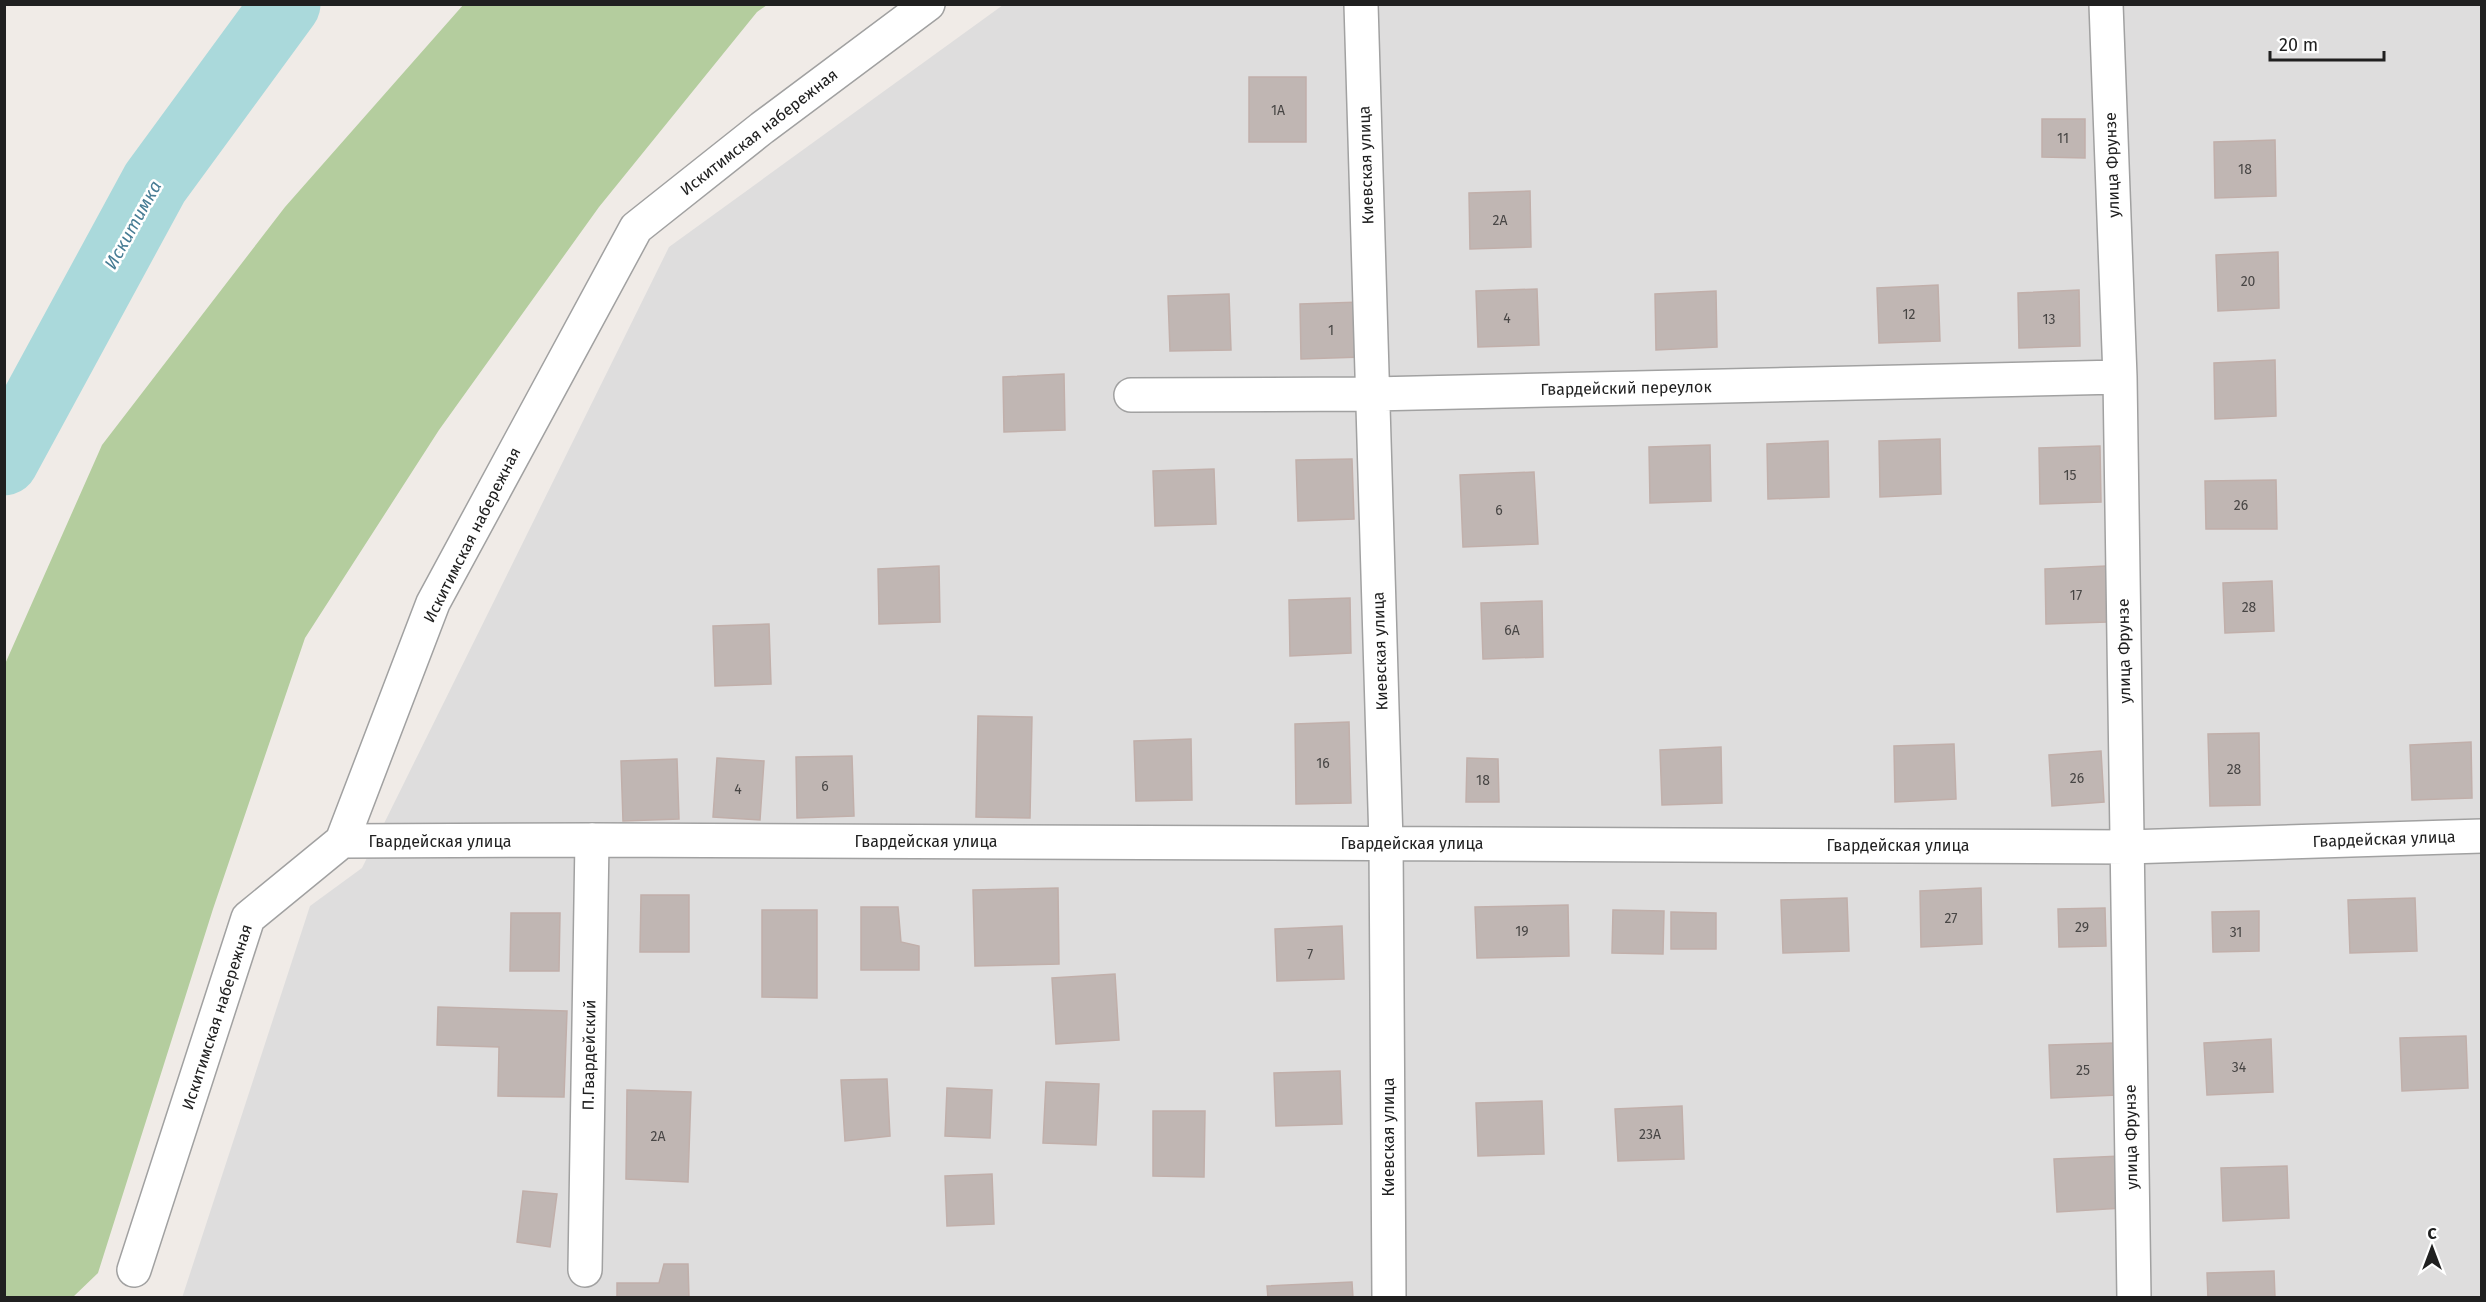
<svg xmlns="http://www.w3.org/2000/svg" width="2486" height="1302" font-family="'Fira Sans',sans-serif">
<rect width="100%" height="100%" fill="#f0ebe7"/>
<path fill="#dedddd" d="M1003 5H2481V1297L182 1298 310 906 362 868 669 247Z"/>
<path fill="#b4cd9e" d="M464 4 767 5 757 12 599 207 439 430 305 638 213 909 98 1273 73 1297H5V664L102 445 285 207Z"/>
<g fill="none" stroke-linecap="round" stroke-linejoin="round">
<path stroke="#aad9db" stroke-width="69" d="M4 461 155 183 286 4"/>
</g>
<path fill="#c0b6b3" stroke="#c1afaa" stroke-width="1.5" d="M1249 77H1306V142H1249Z
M2042 119H2085V158L2042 157Z
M2275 140 2276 196 2215 198 2214 142Z
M1530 191 1531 247 1470 249 1469 193Z
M2278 252 2279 308 2218 311 2216 255Z
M1938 285 1940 341 1879 343 1877 288Z
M1537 289 1539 345 1478 347 1476 291Z
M2079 290 2080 346 2019 348 2018 293Z
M1716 291 1717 347 1656 350 1655 294Z
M1229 294 1231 350 1170 351 1168 296Z
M1361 302 1362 357 1301 359 1300 304Z
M2275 360 2276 416 2215 419 2214 363Z
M1064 374 1065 430 1004 432 1003 377Z
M1940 439 1941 494 1880 497 1879 441Z
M1828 441 1829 497 1768 499 1767 444Z
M1710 445 1711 501 1650 503 1649 447Z
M2100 446 2101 502 2040 504 2039 448Z
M1352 459 1354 519 1298 521 1296 460Z
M1214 469 1216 524 1155 526 1153 471Z
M1534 472 1538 544 1463 547 1460 475Z
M2276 480 2277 529H2206L2205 481Z
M939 566 940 622 879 624 878 569Z
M2106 566 2107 622 2046 624 2045 569Z
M2272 581 2274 631 2225 633 2223 583Z
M1350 598 1351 653 1290 656 1289 600Z
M1542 601 1543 657 1483 659 1481 603Z
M769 624 771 684 715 686 713 626Z
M978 716 1032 717 1030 818 976 817Z
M1349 722 1351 803 1296 804 1295 724Z
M2259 733 2260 805 2210 806 2208 734Z
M1191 739 1192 800 1136 801 1134 741Z
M2471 742 2472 798 2412 800 2410 745Z
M1954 744 1956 799 1895 802 1894 746Z
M1721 747 1722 803 1662 805 1660 750Z
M2101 751 2104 802 2052 806 2049 755Z
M852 756 854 816 797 818 796 757Z
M717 758 764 761 760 820 713 817Z
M1467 758 1498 759 1499 802H1466Z
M677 759 679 819 623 821 621 761Z
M1058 888 1059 964 975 966 973 890Z
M1981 888 1982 944 1921 947 1920 891Z
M641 895H689V952H640Z
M1847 898 1849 951 1783 953 1781 900Z
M2415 898 2417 951 2350 953 2348 900Z
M1568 905 1569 956 1477 958 1475 907Z
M861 907H898L901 942 919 946V970H861Z
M2105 908 2106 946 2059 947 2058 909Z
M762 910H817V998L762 997Z
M1613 910 1664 911 1663 954 1612 953Z
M2259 911V951L2213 952 2212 912Z
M1671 912 1716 913V949H1671Z
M511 913H560L559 971H510Z
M1342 926 1344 979 1277 981 1275 929Z
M1115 974 1119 1040 1056 1044 1052 978Z
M438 1007 567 1011 564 1097 498 1096 499 1047 437 1045Z
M2466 1036 2468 1088 2402 1091 2400 1038Z
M2271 1039 2273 1092 2207 1095 2204 1043Z
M2115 1043 2117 1095 2051 1098 2049 1045Z
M1340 1071 1342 1124 1276 1126 1274 1073Z
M887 1079 890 1136 845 1141 841 1080Z
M1046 1082 1099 1084 1096 1145 1043 1143Z
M947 1088 992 1090 990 1138 945 1136Z
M627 1090 691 1092 688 1182 626 1179Z
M1542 1101 1544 1154 1478 1156 1476 1103Z
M1682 1106 1684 1159 1618 1161 1615 1109Z
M1153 1111H1205L1204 1177 1153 1176Z
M2121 1156 2123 1208 2057 1212 2054 1159Z
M2287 1166 2289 1218 2223 1221 2221 1168Z
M992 1174 994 1224 947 1226 945 1176Z
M523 1191 557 1194 550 1247 517 1242Z
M664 1264H688L689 1298H617V1283H659Z
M2274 1271 2275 1298H2208L2207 1273Z
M1352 1282 1353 1298H1268L1267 1286Z"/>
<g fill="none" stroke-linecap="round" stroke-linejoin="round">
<g stroke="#a1a1a1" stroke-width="36">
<path id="minor" d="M1361 4 1386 842 1389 1298
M2106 4 2120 377 2134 1298
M1131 395 1373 394 2120 377
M342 841 592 840 2127 847 2482 836
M134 1270 248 918 342 841 433 603 636 228 762 128 928 4
M585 1270 592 840"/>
</g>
<use href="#minor" stroke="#fff" stroke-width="33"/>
</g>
<g text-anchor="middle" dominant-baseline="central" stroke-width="5" stroke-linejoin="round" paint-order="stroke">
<g font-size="14" fill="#484645">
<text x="1278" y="110">1А</text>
<text x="2063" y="138">11</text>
<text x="2245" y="169">18</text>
<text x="1500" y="220">2А</text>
<text x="2248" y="281">20</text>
<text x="1909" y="314">12</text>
<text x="1507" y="318">4</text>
<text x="2049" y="319">13</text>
<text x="1331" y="330">1</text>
<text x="2070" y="475">15</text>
<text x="2241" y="505">26</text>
<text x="1499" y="510">6</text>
<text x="2076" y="595">17</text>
<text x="2249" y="607">28</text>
<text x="1512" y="630">6А</text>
<text x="1323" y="763">16</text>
<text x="2234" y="769">28</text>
<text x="2077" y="778">26</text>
<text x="1483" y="780">18</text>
<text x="825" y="786">6</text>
<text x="738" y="789">4</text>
<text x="1951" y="918">27</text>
<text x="2082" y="927">29</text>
<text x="1522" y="931">19</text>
<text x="2236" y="932">31</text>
<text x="1310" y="954">7</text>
<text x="2239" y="1067">34</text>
<text x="2083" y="1070">25</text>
<text x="1650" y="1134">23А</text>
<text x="658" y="1136">2А</text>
</g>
<g font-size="16" fill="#202020" stroke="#fff">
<text transform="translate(759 132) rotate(-38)">Искитимская набережная</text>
<text transform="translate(1366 165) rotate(-92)">Киевская улица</text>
<text transform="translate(2112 165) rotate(-92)">улица Фрунзе</text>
<text transform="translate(1626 388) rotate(-1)">Гвардейский переулок</text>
<text transform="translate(472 535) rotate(-63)">Искитимская набережная</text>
<text transform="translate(1380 651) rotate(-92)">Киевская улица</text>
<text transform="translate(2124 651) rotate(-91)">улица Фрунзе</text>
<text transform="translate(2384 839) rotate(-2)">Гвардейская улица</text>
<text x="440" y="841">Гвардейская улица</text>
<text x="926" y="841">Гвардейская улица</text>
<text x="1412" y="843">Гвардейская улица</text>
<text x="1898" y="845">Гвардейская улица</text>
<text transform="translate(217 1017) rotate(-72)">Искитимская набережная</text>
<text transform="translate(589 1055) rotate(-89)">П.Гвардейский</text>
<text transform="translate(1388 1137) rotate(-90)">Киевская улица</text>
<text transform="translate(2131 1137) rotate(-91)">улица Фрунзе</text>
</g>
<g font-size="18" font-style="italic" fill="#477c94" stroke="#fff">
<text transform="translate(133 225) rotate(-61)">Искитимка</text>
</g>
</g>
<rect width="2486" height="1302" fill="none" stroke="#202020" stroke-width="12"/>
<g transform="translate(2432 1248)" stroke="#ffffff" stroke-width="4.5" paint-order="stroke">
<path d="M0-4.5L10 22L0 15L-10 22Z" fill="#202020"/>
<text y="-9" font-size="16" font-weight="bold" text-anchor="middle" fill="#202020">С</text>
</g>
<path d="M2270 51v9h114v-9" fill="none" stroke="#202020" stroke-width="3"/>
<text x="2279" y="51" font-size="18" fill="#202020" stroke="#ffffff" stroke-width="4.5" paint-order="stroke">20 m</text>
</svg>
